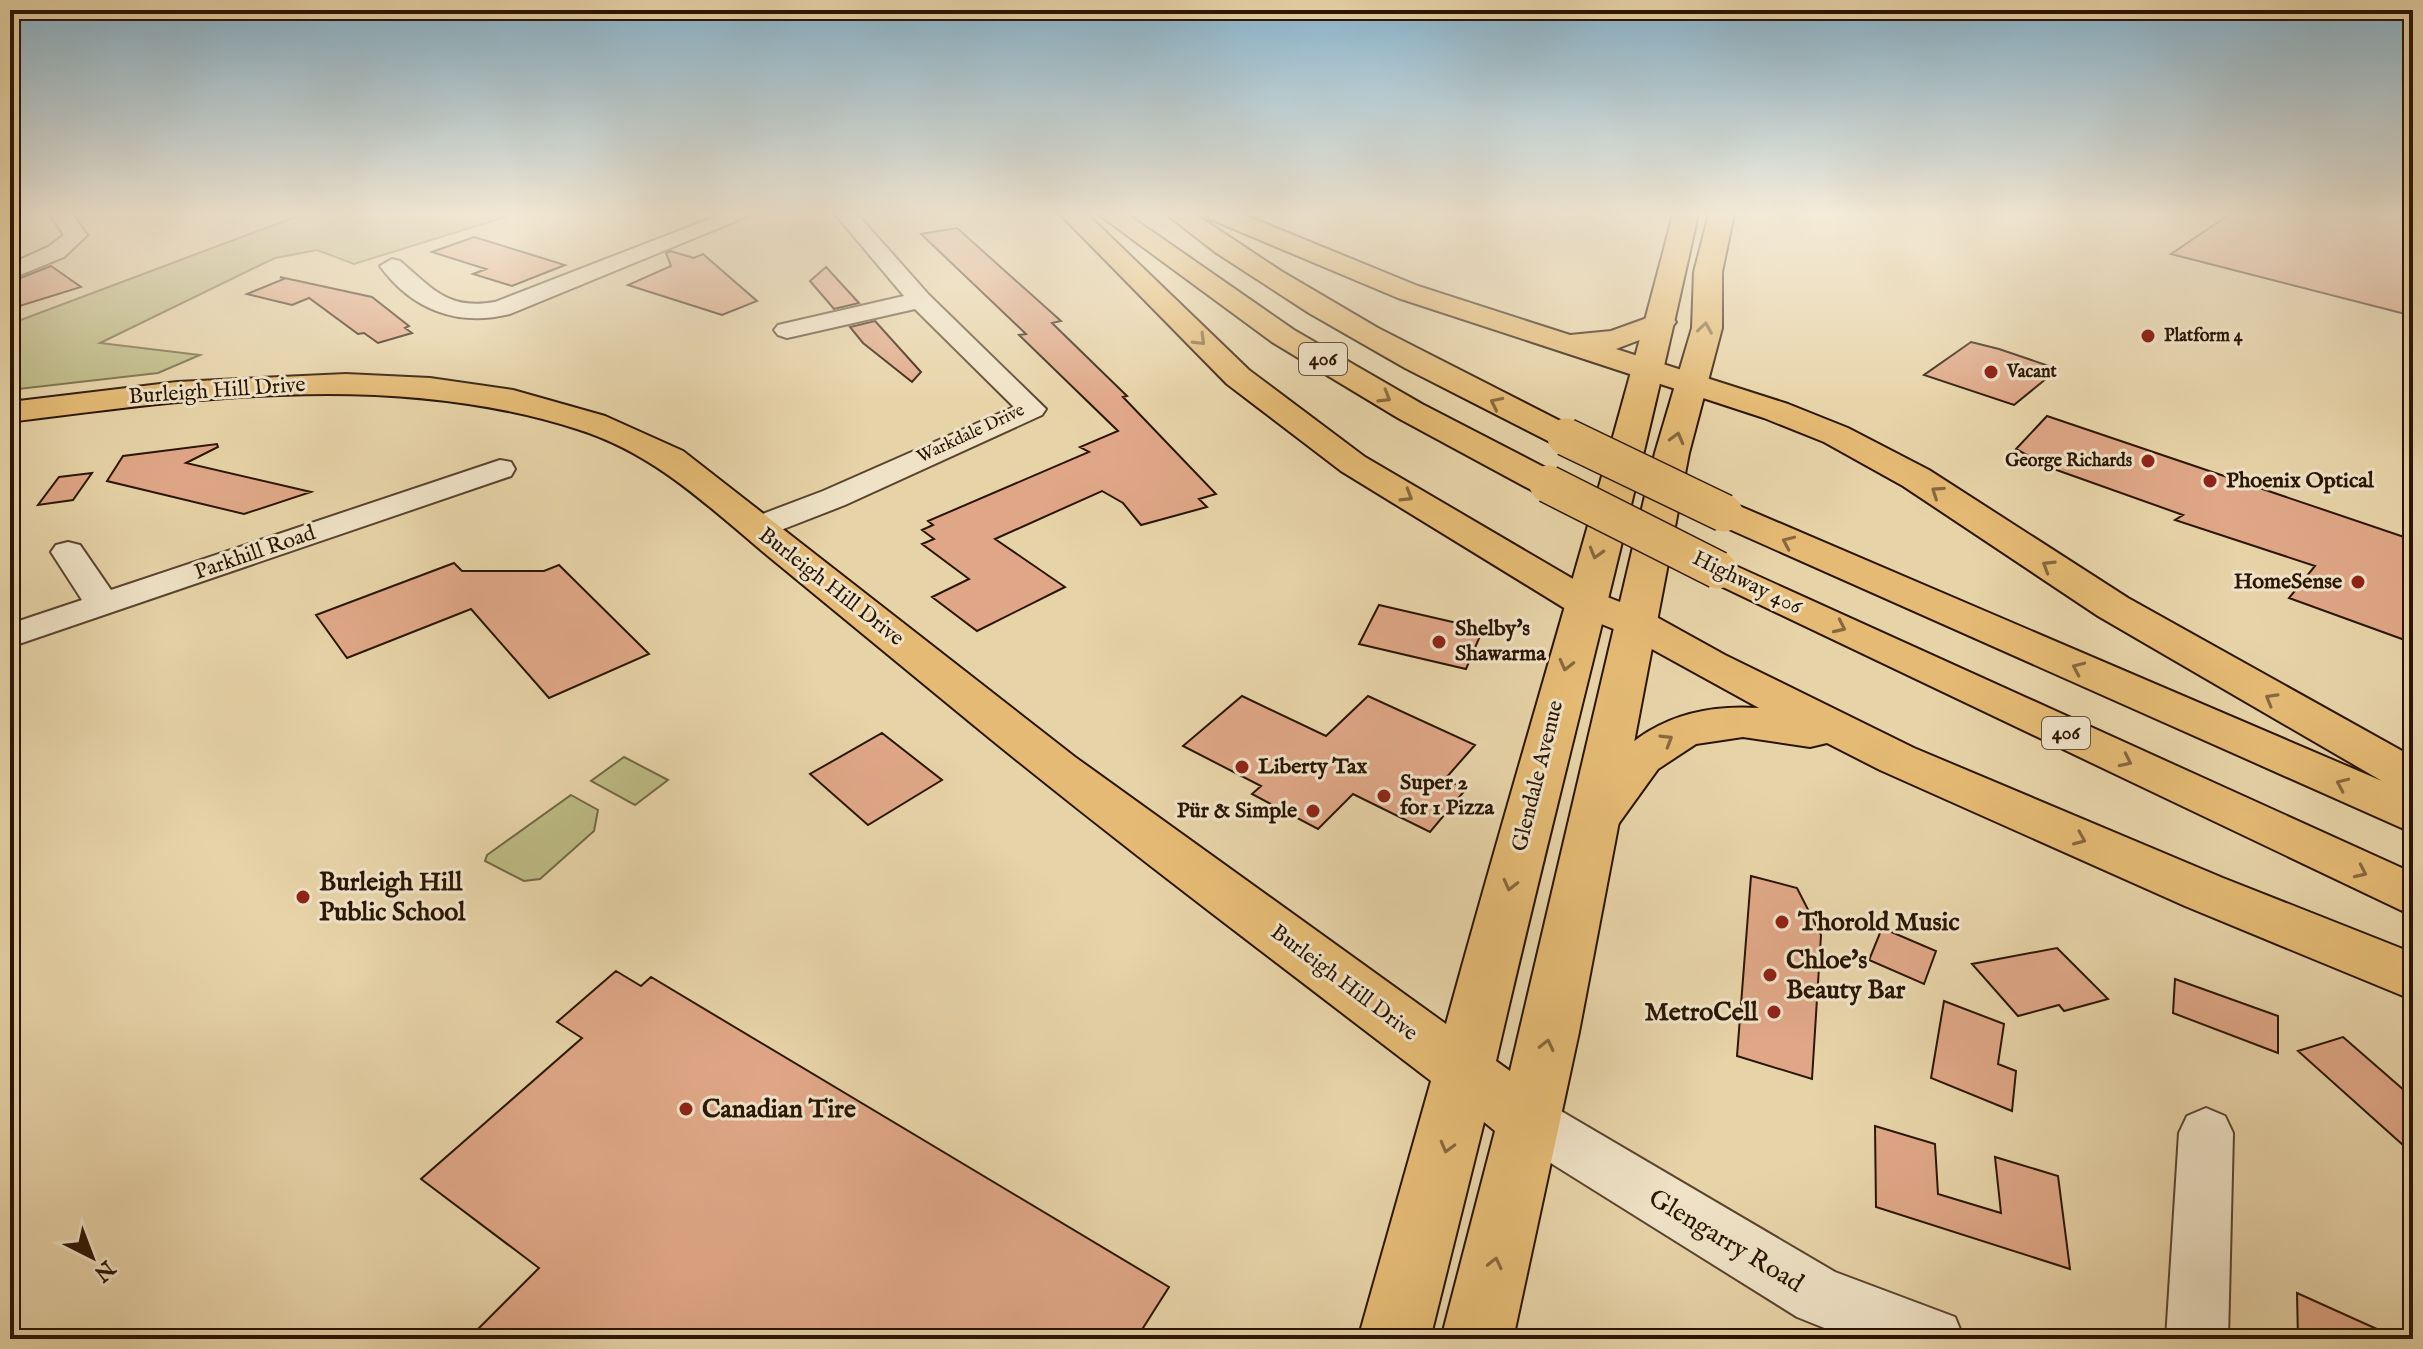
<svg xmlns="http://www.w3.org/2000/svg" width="2423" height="1349" font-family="'IM FELL English',serif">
<rect width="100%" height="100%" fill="#e7d3a8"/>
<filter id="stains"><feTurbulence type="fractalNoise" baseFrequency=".0025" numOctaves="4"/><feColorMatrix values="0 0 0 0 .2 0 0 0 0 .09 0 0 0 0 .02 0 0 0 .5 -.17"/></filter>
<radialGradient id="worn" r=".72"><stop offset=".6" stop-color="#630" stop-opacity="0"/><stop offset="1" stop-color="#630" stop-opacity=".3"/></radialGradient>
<path fill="#bcba83" stroke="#746844" stroke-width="2" d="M303 214H515L354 264 317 250 275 258 100 343 200 355 158 373 10 390V324Z
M624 757 668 780 635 805 591 781Z
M571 795 598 810 594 831 540 879 524 881 485 861 487 855Z"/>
<path fill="#dfa787" stroke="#2b1504" stroke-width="2" d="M2230 214H2413V316L2171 254Z
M957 228 1061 321 1052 323 1127 396 1123 397 1216 494 1199 499 1207 507 1141 525 1123 503 1102 491 995 539 1065 587 977 631 932 597 969 579 922 544 934 539 922 530 933 525 928 521 1089 452 1080 447 1118 431 1019 335 1026 334 921 234Z
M474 237 565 265 512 286 473 274 486 269 432 252Z
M670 251 694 258 703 254 757 301 722 315 628 285 671 266 666 253Z
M51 266 81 287 10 309V282Z
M826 267 859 303 834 309 810 281Z
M280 277 372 297 409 326 405 328 412 333 378 343 364 333 358 334 309 298 292 305 247 294 284 279Z
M875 321 921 372 912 382 863 343 850 327Z
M1971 342 1999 349 2058 369 2014 405 1924 375Z
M2047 416 2413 540V643L2289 598 2315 566 2175 520 2183 515 2051 468 2016 449Z
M217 444 218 447 186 463 311 492 244 514 107 481 123 456Z
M92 473 73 500 38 505 59 477Z
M454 563 462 571H544L559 565 649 654 549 698 471 609 347 658 316 615Z
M1379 605 1483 629 1466 669 1359 644Z
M1242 696 1326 736 1368 696 1475 745 1445 779 1466 789 1430 832 1353 794 1318 829 1252 794 1261 786 1183 746Z
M882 733 942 780 868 825 810 774Z
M1751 876 1797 888 1821 935 1812 1079 1737 1056Z
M1882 928 1936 951 1924 984 1869 960Z
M2057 948 2108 999 2064 1011 2059 1005 2018 1016 1972 964Z
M616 971 641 986 651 977 1169 1287 1136 1339H468L539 1268 421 1179 582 1038 557 1022Z
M2175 979 2278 1016V1053L2173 1013Z
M1944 1001 2004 1024 1998 1064 2016 1071 2012 1111 1931 1078Z
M2343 1037 2413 1098V1154L2298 1051Z
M1875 1126 1935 1144 1938 1194 2001 1213 1995 1157 2058 1176 2070 1269 1876 1207Z
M2297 1293 2399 1339H2298Z"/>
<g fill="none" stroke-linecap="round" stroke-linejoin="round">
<g stroke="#5a442d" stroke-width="4">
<path id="minor" d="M50 214H72L87 235 64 257 10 279V264L48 247 64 235Z
M722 214H753L510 314C458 327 412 310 380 266L392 259 400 261C434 290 448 310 495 302Z
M835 214H857L929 295 1046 409 1042 415 845 505 768 535 756 538 744 535 740 528 744 521 823 491 1014 407 915 309 787 338 778 335 774 330 778 325 904 296Z
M500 460 511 462 515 469 511 476 10 647V624L82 600 51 552 56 545 68 542 80 545 111 590Z
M1530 1097 1549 1104 1835 1272 1955 1317 1964 1339H1852L1797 1317 1511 1138 1503 1121 1511 1104Z
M2206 1108 2225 1116 2233 1133 2228 1339H2166L2179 1133 2187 1116Z"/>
</g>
<g stroke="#2b1504" stroke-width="4">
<path id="major" d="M1673 214H1698C1637 498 1561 778 1496 1061L1510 1071 1655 453 1692 328 1694 272 1709 214H1734L1722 272V328L1689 453 1579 1032 1513 1339H1441L1495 1131 1484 1122 1430 1339H1358L1431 1081C1271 958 1109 837 954 709 892 658 830 607 768 556 707 505 654 453 577 429 392 370 198 398 10 422V402L177 382 346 374 430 378 513 390 605 416 683 451 1075 757 1446 1024C1520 754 1603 486 1673 214Z"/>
</g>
<g stroke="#2b1504" stroke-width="4">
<path id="highway" d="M1060 214H1087L1249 370 1365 457 1597 593 1651 614 1725 655 1914 748 2223 878 2413 953V1000L2185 906 1880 770 1827 743 1810 747 1743 737 1696 744 1658 769 1614 830 1596 835 1578 830 1571 817C1615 741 1669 702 1759 708L1621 632 1569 611 1341 471 1227 384Z
M1098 214H1127L1294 330 1422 404 1561 476 1566 484 1561 492 1548 495 1535 492 1398 418 1272 342Z
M1166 214H1195L1281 271 1378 328 1578 430 1583 437 1578 444 1566 447 1554 444 1405 368 1309 313 1215 252Z
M1207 214H1242L1418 286 1570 335 1611 331 1661 313 1671 316 1676 322 1671 328 1616 349 1788 404 1848 428 1929 470 2128 598 2413 757V833L1711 521 1705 513 1711 505 1724 502 1737 505 2382 781 2098 616 1903 486 1824 442 1764 418 1398 298 1210 219Z
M1718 558 2413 873V916L1704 578 1698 570 1704 562Z"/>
</g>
<use href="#minor" fill="#efe2c6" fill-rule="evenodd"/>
<use href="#major" fill="#e4ba74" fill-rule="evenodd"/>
<use href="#highway" fill="#e4ba74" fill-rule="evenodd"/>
<g stroke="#2b1504" stroke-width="40" stroke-linecap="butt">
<path id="highway-bridge" d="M1566 437 1724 513
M1548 484 1718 570"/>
</g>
<use href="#highway-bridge" stroke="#e4ba74" stroke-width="37"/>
</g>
<defs><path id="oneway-chevron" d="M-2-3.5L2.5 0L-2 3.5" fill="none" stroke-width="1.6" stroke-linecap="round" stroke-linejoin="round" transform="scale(2)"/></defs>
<g stroke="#88683c">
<use href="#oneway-chevron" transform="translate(1705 328) rotate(-81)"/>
<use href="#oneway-chevron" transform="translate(1200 340) rotate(45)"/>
<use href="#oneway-chevron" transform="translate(1385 397) rotate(31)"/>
<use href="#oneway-chevron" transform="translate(1496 403) rotate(-154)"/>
<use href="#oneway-chevron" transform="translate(1677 438) rotate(-75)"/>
<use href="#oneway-chevron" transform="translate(1937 492) rotate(-146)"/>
<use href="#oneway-chevron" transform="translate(1407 496) rotate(31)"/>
<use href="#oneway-chevron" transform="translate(1788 542) rotate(-156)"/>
<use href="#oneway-chevron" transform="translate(1596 553) rotate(106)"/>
<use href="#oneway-chevron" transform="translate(2048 566) rotate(-148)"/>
<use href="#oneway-chevron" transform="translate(1840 627) rotate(25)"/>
<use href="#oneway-chevron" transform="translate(1566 665) rotate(104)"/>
<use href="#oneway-chevron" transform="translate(2078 668) rotate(-156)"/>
<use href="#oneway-chevron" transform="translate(2271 699) rotate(-150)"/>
<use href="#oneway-chevron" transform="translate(1667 740) rotate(-31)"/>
<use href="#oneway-chevron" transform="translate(2126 761) rotate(25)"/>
<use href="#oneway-chevron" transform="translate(2342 784) rotate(-156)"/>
<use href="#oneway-chevron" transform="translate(2080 839) rotate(23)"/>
<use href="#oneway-chevron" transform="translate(2361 872) rotate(25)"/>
<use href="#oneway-chevron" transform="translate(1510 885) rotate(104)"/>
<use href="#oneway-chevron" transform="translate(1547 1045) rotate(-77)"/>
<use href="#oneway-chevron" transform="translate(1447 1147) rotate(105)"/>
<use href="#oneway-chevron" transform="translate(1495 1263) rotate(-77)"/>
</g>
<linearGradient id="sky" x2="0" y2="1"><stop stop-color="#87b5d0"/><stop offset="0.53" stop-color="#f4ebd8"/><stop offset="1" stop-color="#f4ebd8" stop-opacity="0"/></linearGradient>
<rect width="2423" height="403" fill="url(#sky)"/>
<g fill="#8f2418" stroke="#efe2c6" stroke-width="3">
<circle cx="2148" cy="336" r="8"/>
<circle cx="1991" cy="372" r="8"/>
<circle cx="2148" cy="461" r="8"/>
<circle cx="2210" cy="481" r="8"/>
<circle cx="2358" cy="582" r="8"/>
<circle cx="1439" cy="642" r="8"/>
<circle cx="1242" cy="767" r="8"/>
<circle cx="1384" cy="796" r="8"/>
<circle cx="1313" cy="811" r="8"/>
<circle cx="303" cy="897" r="8"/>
<circle cx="1782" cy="922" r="8"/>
<circle cx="1770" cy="975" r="8"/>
<circle cx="1774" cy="1012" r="8"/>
<circle cx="686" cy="1109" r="8"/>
</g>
<g text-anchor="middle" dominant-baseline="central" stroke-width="6" stroke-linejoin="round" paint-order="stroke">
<g font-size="18" font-weight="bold" fill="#2b1504" stroke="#efe2c6" text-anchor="start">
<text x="2164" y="336">Platform 4</text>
<text x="2007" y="372">Vacant</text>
<text x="2132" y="461" text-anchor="end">George Richards</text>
</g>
<g font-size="18" fill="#2b1504" stroke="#efe2c6">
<text transform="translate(971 434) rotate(-25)">Warkdale Drive</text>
</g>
<g fill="#efe2c6" stroke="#66523e" stroke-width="2">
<rect x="1299" y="343" width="48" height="32" rx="6"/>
<rect x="2042" y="717" width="48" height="32" rx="6"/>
</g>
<g font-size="20" font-weight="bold" fill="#2b1504">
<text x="1323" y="359">406</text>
<text x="2066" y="733">406</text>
</g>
<g font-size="22" fill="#2b1504" stroke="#efe2c6">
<text transform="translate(217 391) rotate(-4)">Burleigh Hill Drive</text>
<text transform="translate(255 553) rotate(-19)">Parkhill Road</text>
<text transform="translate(1747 583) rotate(26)">Highway 406</text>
<text transform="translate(831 587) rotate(38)">Burleigh Hill Drive</text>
<text transform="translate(1538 776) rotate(-76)">Glendale Avenue</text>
<text transform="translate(1344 983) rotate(37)">Burleigh Hill Drive</text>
</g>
<g font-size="22" font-weight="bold" fill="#2b1504" stroke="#efe2c6" text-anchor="start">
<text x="2226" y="481">Phoenix Optical</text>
<text x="2342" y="582" text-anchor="end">HomeSense</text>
<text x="1455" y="629">Shelby's<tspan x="1455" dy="25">Shawarma</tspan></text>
<text x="1258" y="767">Liberty Tax</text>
<text x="1400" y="783">Super 2<tspan x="1400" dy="25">for 1 Pizza</tspan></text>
<text x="1297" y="811" text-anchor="end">Pür &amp; Simple</text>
</g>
<g font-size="26" font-weight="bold" fill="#2b1504" stroke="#efe2c6" text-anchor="start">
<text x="319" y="882">Burleigh Hill<tspan x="319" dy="30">Public School</tspan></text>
<text x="1798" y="922">Thorold Music</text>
<text x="1786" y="960">Chloe's<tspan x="1786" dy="30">Beauty Bar</tspan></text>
<text x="1758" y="1012" text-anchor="end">MetroCell</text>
<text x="702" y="1109">Canadian Tire</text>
</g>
<g font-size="26" fill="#2b1504" stroke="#efe2c6">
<text transform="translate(1726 1241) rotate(31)">Glengarry Road</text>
</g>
</g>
<rect width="2423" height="1349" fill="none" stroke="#e7d3a8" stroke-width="40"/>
<rect x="12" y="12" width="2399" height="1325" fill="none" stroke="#2b1504" stroke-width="4"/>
<rect x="20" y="20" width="2383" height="1309" fill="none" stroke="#2b1504" stroke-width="2"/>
<g transform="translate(92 1257) rotate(138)" stroke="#efe2c6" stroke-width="6" paint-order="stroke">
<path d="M0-6L14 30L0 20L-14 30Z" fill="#2b1504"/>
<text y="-12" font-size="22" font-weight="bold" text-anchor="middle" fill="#2b1504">N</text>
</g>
<rect width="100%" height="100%" filter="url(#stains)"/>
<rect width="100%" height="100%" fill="url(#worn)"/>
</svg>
